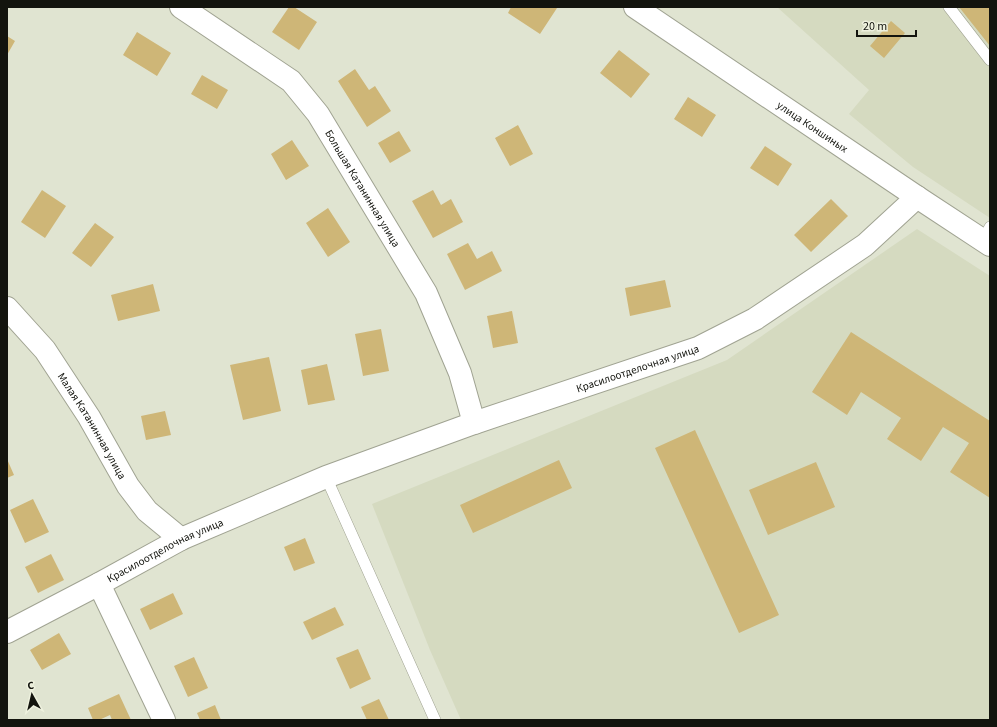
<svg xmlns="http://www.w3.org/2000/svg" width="997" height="727" font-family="'Source Sans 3',sans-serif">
<rect width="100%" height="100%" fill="#e0e4d1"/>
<path fill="#d5dac0" d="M777 7H990V218L913 167 849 114 869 90Z
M917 229 990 276V720H461L430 650 372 504 727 360Z"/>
<path fill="#ceb677" d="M289 7H294L317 22 299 50 272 32Z
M511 7H555L557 8 540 34 508 13Z
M959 7H990V46Z
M891 21 905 33 884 58 870 46Z
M137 32 171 53 157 76 123 55Z
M7 36 15 41 7 55Z
M619 50 650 74 631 98 600 73Z
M355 69 369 90 375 86 391 111 367 127 338 81Z
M202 75 228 90 217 109 191 94Z
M688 97 716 115 702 137 674 119Z
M518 125 533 154 510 166 495 138Z
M399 131 411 151 390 163 378 143Z
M292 140 309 166 286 180 271 154Z
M765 146 792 164 778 186 750 168Z
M42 190 66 206 45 238 21 222Z
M433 190 441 205 451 199 463 222 433 238 412 201Z
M831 199 848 216 811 252 794 235Z
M328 208 350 242 328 257 306 223Z
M95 223 114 237 91 267 72 253Z
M468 243 477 259 492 251 502 271 465 290 447 254Z
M665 280 671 307 630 316 625 288Z
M153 284 160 311 118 321 111 295Z
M512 311 518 343 493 348 487 316Z
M381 329 389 371 363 376 355 334Z
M851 332 990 421V498L950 472 969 443 943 427 921 461 887 439 901 418 861 392 847 415 812 392Z
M269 357 281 411 243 420 230 365Z
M327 364 335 400 308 405 301 370Z
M165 411 171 435 146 440 141 416Z
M695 430 779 615 739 633 655 448Z
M7 459 14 475 7 478Z
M559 460 572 488 473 533 460 505Z
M816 462 835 507 768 535 749 490Z
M33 499 49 532 25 543 10 510Z
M305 538 315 563 294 571 284 547Z
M51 554 64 580 38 593 25 567Z
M173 593 183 614 150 630 140 609Z
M335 607 344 625 312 640 303 622Z
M59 633 71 654 42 670 30 650Z
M358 649 371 679 350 689 336 658Z
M194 657 208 688 188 697 174 666Z
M119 694 131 720H112L110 715 99 720H93L88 708Z
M379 699 389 720H367L361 707Z
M215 705 221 720H200L197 713Z"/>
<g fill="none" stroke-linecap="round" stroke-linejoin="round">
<g stroke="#a0a392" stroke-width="12">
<path id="service" d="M949 7 990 60
M983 240 990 227
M326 477 435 720"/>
</g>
<g stroke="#a0a392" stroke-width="24">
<g id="minor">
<path id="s1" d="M181 7 291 81 318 114 426 293 460 373 474 423"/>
<path id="s2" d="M7 308 45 350 89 417 128 486 147 511 181 539"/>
<path d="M99 584 164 720"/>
<path id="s3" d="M7 632 99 584 181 539 326 477 474 423 698 348 755 319 865 245 917 197"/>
</g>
</g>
<g stroke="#a0a392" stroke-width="24">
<g id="secondary">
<path id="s4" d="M635 7 917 197 990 245"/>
</g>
</g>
<use href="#service" stroke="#fff" stroke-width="11"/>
<use href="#minor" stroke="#fff" stroke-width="22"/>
<use href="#secondary" stroke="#fff" stroke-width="22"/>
</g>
<g text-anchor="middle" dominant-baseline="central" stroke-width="3" stroke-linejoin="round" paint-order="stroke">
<g font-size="11" fill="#13140e" stroke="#eef1de">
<text stroke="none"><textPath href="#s4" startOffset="214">улица Коншиных</textPath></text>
<text stroke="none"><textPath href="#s1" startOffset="262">Большая Катанинная улица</textPath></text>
<text stroke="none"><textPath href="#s3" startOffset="685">Красилоотделочная улица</textPath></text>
<text stroke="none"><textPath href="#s2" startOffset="146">Малая Катанинная улица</textPath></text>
<text stroke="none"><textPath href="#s3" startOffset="178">Красилоотделочная улица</textPath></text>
</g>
</g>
<rect width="997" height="727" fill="none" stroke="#13140e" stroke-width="16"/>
<g transform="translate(32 695) rotate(352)" stroke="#eef1de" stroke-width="3" paint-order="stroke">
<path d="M0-3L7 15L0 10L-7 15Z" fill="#13140e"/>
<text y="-6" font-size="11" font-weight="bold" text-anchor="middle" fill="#13140e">С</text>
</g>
<path d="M857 30v6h59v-6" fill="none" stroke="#13140e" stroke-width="2"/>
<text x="863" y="30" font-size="12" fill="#13140e" stroke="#eef1de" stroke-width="3" paint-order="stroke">20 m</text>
</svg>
